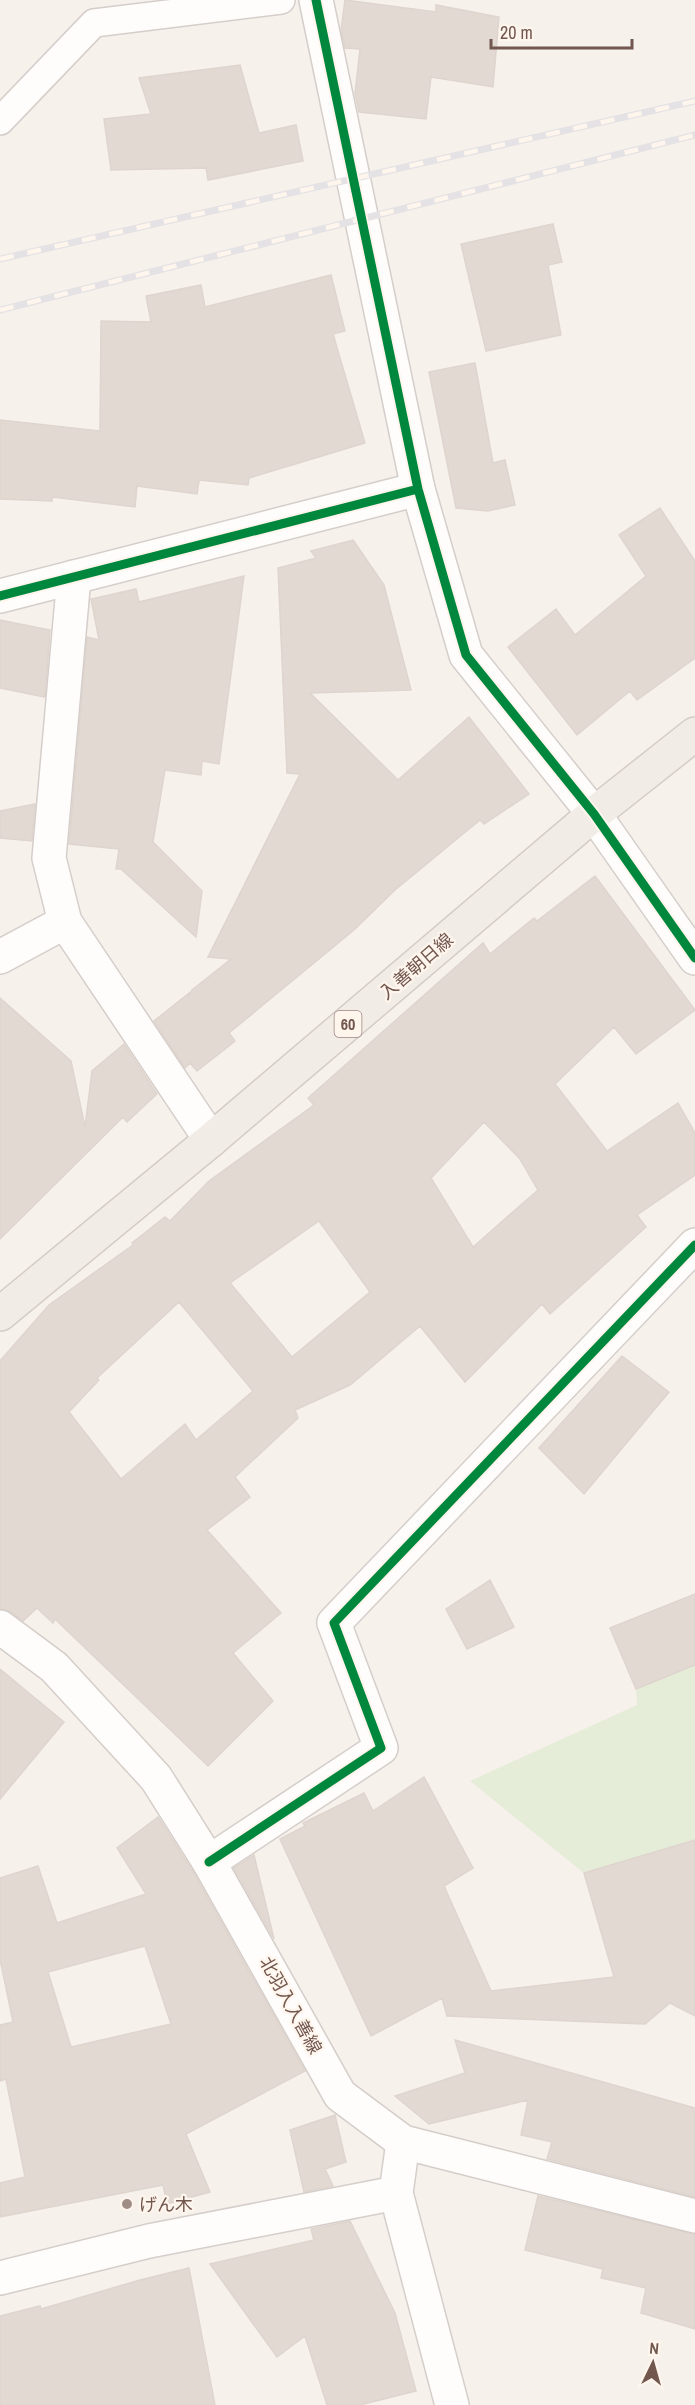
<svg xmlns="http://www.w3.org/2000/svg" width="695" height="2405" font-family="'Archivo Narrow','Noto Sans JP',sans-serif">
<rect width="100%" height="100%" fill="#f6f1eb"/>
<path fill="#e5ecd7" d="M695 1665V1840L584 1873 470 1781 637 1705 636 1689Z"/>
<path fill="#e2d9d3" stroke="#dfd4ce" stroke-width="1.5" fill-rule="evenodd" d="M345 0 436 12V5L499 17 493 87 431 77 426 119 359 112 355 93 360 49 345 48 341 30Z
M240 65 259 133 296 125 303 161 208 180 206 168 111 170 104 119 151 114 139 78Z
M553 224 562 262 548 265 561 335 486 351 461 244Z
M331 275 345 331 333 334 365 443 249 478 248 485 199 480 197 494 137 486 135 507 52 497V501L0 499V420L100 431 101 321 151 322 146 296 201 285 205 307Z
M475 363 493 463 505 460 515 505 488 511 456 508 429 372Z
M660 508 695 561V658L637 700 630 691 577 735 508 647 556 609 575 635 646 576 619 535Z
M353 540 384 585 411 690 310 693 398 780 469 717 529 794 484 824 480 820 395 890 354 930 229 1033 235 1041 197 1071 190 1063 185 1068 154 1021 189 993 188 998 192 990 231 959 208 957 300 774 287 773 278 568 316 558 311 551Z
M244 576 219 764 202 761 201 775 165 770 153 842 202 891 196 937 121 869H116L119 849 69 844 87 637 99 640 91 599 136 589 139 602Z
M0 620 50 630 45 697 0 688Z
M35 804 32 841 0 838V811Z
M595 876 695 1010 636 1054 614 1027 555 1084 607 1151 678 1103 695 1133V1175L637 1215 646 1227 550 1314 542 1304 465 1382 420 1326 350 1385 295 1410 298 1418 235 1477 250 1497 207 1530 281 1613 233 1653 273 1701 208 1766 55 1619 53 1623 37 1608 23 1621 11 1612 0 1609V1361L49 1305 133 1245 132 1243 165 1217 170 1221 209 1181 314 1105 308 1098 483 943 490 954 534 918 537 921ZM484 1122 520 1159 538 1190 473 1247 431 1178ZM319 1221 370 1292 292 1357 230 1283ZM179 1302 253 1391 196 1440 185 1424 121 1479 69 1412 99 1380 97 1378Z
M0 998 71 1061 85 1127 92 1071 124 1044 157 1094 127 1122 123 1117 0 1239Z
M622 1356 669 1392 584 1494 539 1448Z
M490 1580 514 1627 467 1649 446 1609Z
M695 1594V1665L636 1689 610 1628Z
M0 1669 64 1722 0 1799Z
M424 1777 473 1868 444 1886 491 1991 614 1977 584 1873 695 1840V2016L670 2003 645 2024 447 2016 442 1998 371 2036 280 1839 305 1826 303 1823 364 1793 373 1811Z
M158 1817 193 1872 305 2071 186 2134 210 2192 167 2204 163 2185 0 2217V2183L25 2177 6 2079 0 2081V2025L13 2022 0 1959V1878L38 1866 57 1923 146 1894 117 1848ZM145 1946 171 2024 71 2047 48 1972Z
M254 1855 274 1939 234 1868Z
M455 2040 695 2108V2197L547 2159 552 2142 521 2135 528 2100 429 2124 395 2096 465 2073Z
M335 2115 346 2162 325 2169 333 2186 304 2192 290 2130Z
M538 2196 695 2234V2329L641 2313 646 2288 601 2278 603 2269 525 2250Z
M350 2221 395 2313 416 2391 360 2405H327L305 2336 277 2357 210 2264 314 2240 311 2229Z
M189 2268 215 2405H0V2316L40 2306 41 2309 140 2280Z"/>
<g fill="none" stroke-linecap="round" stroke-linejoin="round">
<g stroke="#d5ceca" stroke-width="30">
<path id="service" d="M0 121 94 23 281 0"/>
</g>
<g stroke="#d5ceca" stroke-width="36">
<path id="minor" d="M316 0 418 489 466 655 594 814 695 958
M65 922 211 1140
M0 957 65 922 49 858 74 577
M209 1862 381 1748 334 1623 695 1245
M403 2142 396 2193 452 2405
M0 2278 149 2241 396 2193"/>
</g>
<g stroke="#d5ceca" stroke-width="36">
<path id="tertiary" d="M0 596 418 489"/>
</g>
<g stroke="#d5cdc8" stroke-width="36">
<path id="secondary" d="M0 1627 54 1667 156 1778 209 1862 340 2095 403 2142 695 2216"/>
</g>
<g stroke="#d5ccc7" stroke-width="36">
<path id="primary" d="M0 1314 211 1140 594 814 695 734"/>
</g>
<use href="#service" stroke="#fefdfc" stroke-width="27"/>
<use href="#minor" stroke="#fefdfc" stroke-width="33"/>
<use href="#tertiary" stroke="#fefdfc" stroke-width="33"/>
<use href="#secondary" stroke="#fefdfc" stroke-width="33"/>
<use href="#primary" stroke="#f2ece6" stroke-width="33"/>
<g stroke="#e4e2e4" stroke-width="7">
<path id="rail" d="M0 259 695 101
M0 310 695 135"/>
</g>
<use href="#rail" stroke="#fef5ed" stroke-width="4.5" stroke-dasharray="14" stroke-linecap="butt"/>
<g stroke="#fef5ed" stroke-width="13">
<path id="cycleway" d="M316 0 418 489 466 655 594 814 695 958
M0 596 418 489
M209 1862 381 1748 334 1623 695 1245"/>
</g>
<use href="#cycleway" stroke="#00873e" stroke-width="9"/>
</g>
<circle fill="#a08d85" stroke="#fef5ed" stroke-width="2" cx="127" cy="2204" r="6"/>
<g text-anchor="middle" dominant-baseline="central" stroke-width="4.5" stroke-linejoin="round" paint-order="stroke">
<rect fill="#fef5ed" stroke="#9c867e" stroke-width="1.5" x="334.5" y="1011" width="27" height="26" rx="4.5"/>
<g font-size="16" font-weight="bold" fill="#72574e">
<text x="348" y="1024">60</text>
</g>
<g font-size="18" fill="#72574e" stroke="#fef5ed">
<text transform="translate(416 966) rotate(-41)">入善朝日線</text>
<text transform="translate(291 2005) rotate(61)">北羽入入善線</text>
</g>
<g font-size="18" fill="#72574e" stroke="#fef5ed" text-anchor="start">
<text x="139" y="2204">げん木</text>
</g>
</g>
<g transform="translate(653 2363) rotate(5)" stroke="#fef5ed" stroke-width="4.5" paint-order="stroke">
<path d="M0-4.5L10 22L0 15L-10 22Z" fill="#72574e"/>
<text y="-9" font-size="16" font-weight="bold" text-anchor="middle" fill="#72574e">N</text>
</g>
<path d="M491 39v9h141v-9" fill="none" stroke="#72574e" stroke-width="3"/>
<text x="500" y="39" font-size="18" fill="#72574e" stroke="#fef5ed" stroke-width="4.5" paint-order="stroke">20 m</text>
</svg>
